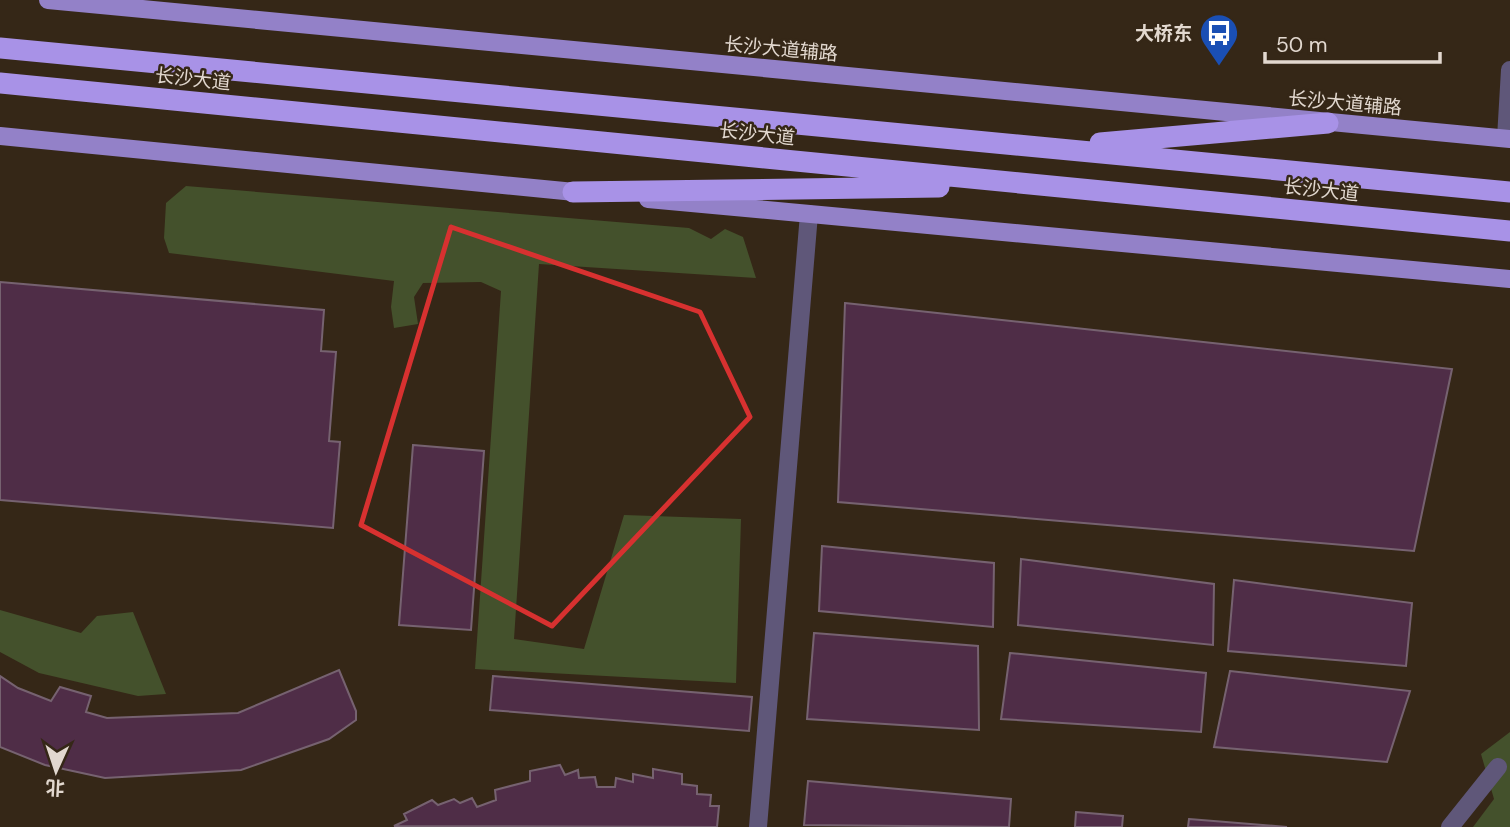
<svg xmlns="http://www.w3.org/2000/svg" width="1510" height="827" font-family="'DM Sans','Noto Sans SC',sans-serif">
<rect width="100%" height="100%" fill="#352717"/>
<path fill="#44512c" d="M186 186 689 228 711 239 725 229 743 237 756 278 539 264 514 639 584 649 624 515 741 519 736 683 475 669 501 291 481 282 423 283 414 297 418 324 394 328 391 307 394 281 169 253 164 238 166 203Z
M0 610 81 633 97 616 133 612 166 694 138 696 39 673 0 652Z
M1510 732V827H1473L1494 799 1481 754Z"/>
<path fill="#4f2d47" stroke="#766270" stroke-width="2" d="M0 282 324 310 321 351 336 352 329 441 340 442 333 528 0 500Z
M845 303 1452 369 1414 551 838 502Z
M413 445 484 451 471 630 399 625Z
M822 546 994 563 993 627 819 611Z
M1021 559 1214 584 1213 645 1018 625Z
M1234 580 1412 603 1406 666 1228 651Z
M814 633 978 646 979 730 807 719Z
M1010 653 1206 673 1201 732 1001 719Z
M339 670 356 711V720L329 739 241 770 105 778 45 765 0 747V676L18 688 51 701 60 687 91 696 86 712 107 718 238 713Z
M1230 671 1410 691 1387 762 1214 747Z
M493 676 752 697 749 731 490 710Z
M560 765 565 775 578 770 579 778 595 777 597 787H615L616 778 633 782V774L653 778V769L682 774V784L697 786V794L711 795 710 806H719L717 827 394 826 407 820 404 814 432 800 438 805 454 799 460 803 472 798 477 807 496 800 495 790 530 781V771Z
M808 781 1011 799 1009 827 804 825Z
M1076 812 1123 816 1122 827H1075Z
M1189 819 1287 827H1188Z"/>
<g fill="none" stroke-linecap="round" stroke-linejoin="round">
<path stroke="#5f5779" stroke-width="18" d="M1506 138 1510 70
M758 827 809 214
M1450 827 1498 767"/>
<path stroke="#9381c8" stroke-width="18" d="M48 0 1510 139
M0 136 585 193
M648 199 1510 279"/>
<path stroke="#a892e7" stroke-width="21" d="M0 48 1510 192
M0 83 1510 231
M1100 143 1328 123
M573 192 939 187"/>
</g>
<path fill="none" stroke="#d73130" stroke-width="5" stroke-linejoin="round" d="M451 227 700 312 750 417 552 626 361 525Z"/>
<defs>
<g id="bus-pin" transform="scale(2.0125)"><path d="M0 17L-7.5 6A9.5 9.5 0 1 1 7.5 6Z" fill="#1a4fb4" stroke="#352717"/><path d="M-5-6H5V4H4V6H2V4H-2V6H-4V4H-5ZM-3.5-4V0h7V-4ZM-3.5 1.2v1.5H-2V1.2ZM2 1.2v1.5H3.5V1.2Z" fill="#fff"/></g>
</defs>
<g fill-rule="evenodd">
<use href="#bus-pin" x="1219" y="33"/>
</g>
<g text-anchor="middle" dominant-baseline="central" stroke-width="5" stroke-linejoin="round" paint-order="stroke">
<g font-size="19" font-weight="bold" fill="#e2d8cf" stroke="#352717" text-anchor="end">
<text x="1192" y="33">大桥东</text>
</g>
<g font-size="19" fill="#e2d8cf" stroke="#352717">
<text transform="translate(781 49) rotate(5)">长沙大道辅路</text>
<text transform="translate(193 79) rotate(6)">长沙大道</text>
<text transform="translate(1345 103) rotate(5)">长沙大道辅路</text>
<text transform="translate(757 134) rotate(6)">长沙大道</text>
<text transform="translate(1321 190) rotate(6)">长沙大道</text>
</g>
</g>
<g transform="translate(56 771) rotate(183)" stroke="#352717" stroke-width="5" paint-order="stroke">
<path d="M0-5L12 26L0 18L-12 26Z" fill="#e2d8cf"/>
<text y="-10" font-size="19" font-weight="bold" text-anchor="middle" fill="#e2d8cf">北</text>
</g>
<path d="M1265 52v10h175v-10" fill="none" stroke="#e2d8cf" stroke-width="3.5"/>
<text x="1276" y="52" font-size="21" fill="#e2d8cf" stroke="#352717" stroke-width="5" paint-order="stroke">50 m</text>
</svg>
